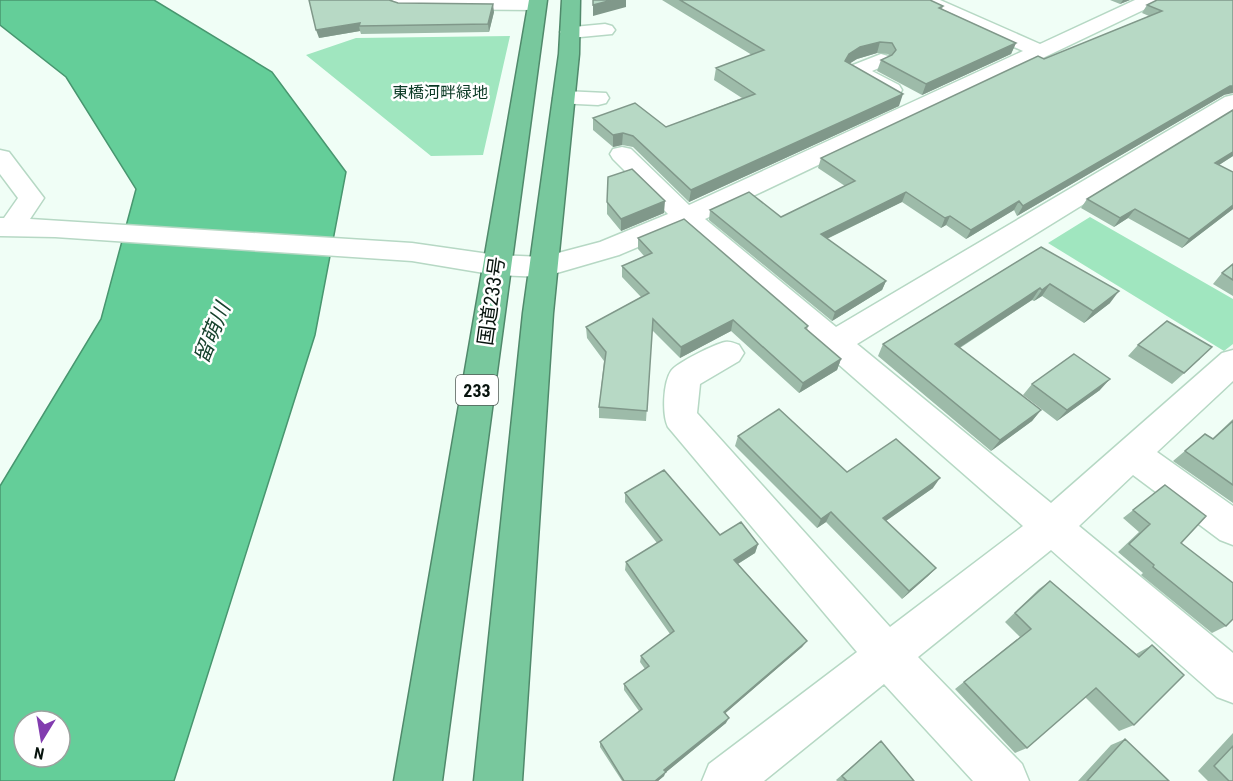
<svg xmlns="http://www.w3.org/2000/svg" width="1233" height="781" font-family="'Roboto Condensed','Noto Sans JP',sans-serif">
<rect width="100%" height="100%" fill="#f0fef6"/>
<path fill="#a0e6bf" d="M510 36 483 155 431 156 306 55 356 38Z
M1090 217 1233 299V344L1224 351 1048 243Z"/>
<path fill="#64ce99" stroke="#48966f" stroke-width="1.5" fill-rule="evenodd" d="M0 0H154L272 72 346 172 315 335 174 781H0V486L101 319 136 189 66 77 0 25ZM24 721H60V757H24Z"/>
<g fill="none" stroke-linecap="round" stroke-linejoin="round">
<g stroke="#b6d8c4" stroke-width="3">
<path id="minor" d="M393 0H543L546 4 544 8 537 10 400 9 393 7 391 3Z
M916 0H940L1040 44 1135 0H1159L1156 4 705 219 836 327 1225 97 1233 95V112L857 344 1051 503 1222 353 1233 350V381L1157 452 1233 506V545L1220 540 1133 475 1079 526 1233 653V703L1217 697 1051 550 918 657 1022 764 1029 781H973L884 684 764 781H702L709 764 857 652 668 427C662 415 663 383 671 371 676 363 715 344 725 342 730 341 734 343 739 345L744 353 739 361 700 384 697 413 890 627 1023 526 683 228 619 255 543 277 496 275 412 261 55 237 0 236V218H4L18 198 0 174V150L9 152 44 198 30 219 412 243 496 255 543 257 600 242 668 214 613 159 610 154 613 149 622 147 631 149 689 205 1023 51 919 4Z
M605 24 612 26 615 30 612 34 570 38 563 36 560 32 563 28Z
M881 54 888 56 891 60 888 64 872 71 899 85 902 90 899 95C881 99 863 84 848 75L844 71 848 67Z
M564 91 606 93 609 98 606 103 598 105 556 103 553 98 556 93Z"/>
</g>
<g stroke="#50896b" stroke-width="3">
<path id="highway" d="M529 0H547L442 781H394Z
M562 0H580L579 54 553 313 522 781H474L523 313 559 54Z"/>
</g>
<use href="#minor" fill="#fff" fill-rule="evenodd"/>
<use href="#highway" fill="#78c89d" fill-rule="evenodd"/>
</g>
<path fill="#9dbba9" d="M662 0H930L943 6 942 9 1016 43 1011 54 922 95 877 71 881 60 890 56 888 54 877 53 857 59 849 63 899 106 689 202 633 147 622 145 613 147 593 130V118L666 127 742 98 714 80 716 68 752 55Z
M1110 0H1130L1120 4Z
M1157 0 1224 95 1017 216 1014 210 966 239 946 225 941 228 902 202 827 239 886 281 882 290 832 321 709 220 710 210 781 217 845 186 818 168 821 158 1044 59 1149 16 1142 13 1147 5Z
M390 1 398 3 494 12 489 32 361 34 360 31 319 38Z
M1233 110V156L1219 165 1233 172V209L1182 248 1128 218 1114 227 1081 208 1087 199Z
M607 202 664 213 621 231 607 214Z
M638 238 808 326 807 330 841 359 837 370 799 393 731 331 680 358 652 330 646 421 599 418V407L604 361 587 338 586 327 641 297 622 277V266L644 256 638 249Z
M1041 247 1110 303 1084 323 1042 296 1034 301 1032 300 960 348 1041 410 1032 421 991 451 878 356 883 344Z
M1233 264V296L1213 284 1222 273Z
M1138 345 1200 359 1172 384 1128 356Z
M1032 384 1100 390 1057 421 1023 395Z
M1233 419V503L1173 461 1205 434 1212 439Z
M738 436 847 472 933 488 886 521 936 568 928 576 902 599 826 522 817 528 735 446Z
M1165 485 1181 543 1226 626 1212 633 1141 575 1143 573 1118 552 1139 532 1123 518Z
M625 493 720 535 758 544 755 553 738 564 807 641 802 647 725 713 726 723 665 773 664 776 658 781H622L600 747V742L639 711 624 690V684L645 669 640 662 641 656 670 634 625 570 626 562 657 543 625 502Z
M1050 581 1136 654 1152 645 1134 725 1119 731 1085 697 1027 748 1015 753 955 689 1020 637 1005 622 1039 589Z
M1233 733V781H1208L1198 771Z
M1125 739 1169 781H1078L1111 745Z
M881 741 914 781H837L836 780 874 747Z"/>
<path fill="#80988a" d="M612 0H626V7L593 16V5Z
M1123 0H1130L1120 4Z
M493 4 494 12 489 32 488 24Z
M360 23 359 26 360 31 319 38 316 30Z
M880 42 877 53 857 59 846 66 845 61 849 54 860 47Z
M1016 43 1011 54 922 95 926 84Z
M1230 86H1233V93L1224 95 1017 216 1023 206Z
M903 94 899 106 689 202 691 190Z
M623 133 622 145 613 147V135Z
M1233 152V156L1208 172 1215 163Z
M906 192 902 202 818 243 821 234Z
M665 201 664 213 621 231V219Z
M1019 201 1014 210 966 239 971 230Z
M1233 205V209L1182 248 1189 239Z
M1135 209 1128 218 1114 227 1120 218Z
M950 216 946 225 941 228 945 218Z
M886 281 882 290 832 321 835 312Z
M1050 284 1042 296 1034 301 1042 290Z
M1040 288 1032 300 948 355 955 344Z
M1119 291 1110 303 1084 323 1093 311Z
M733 320 731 331 680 358 681 347Z
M841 359 837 370 799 393 803 383Z
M1110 379 1100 390 1057 421 1067 410Z
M1041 410 1032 421 991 451 1000 440Z
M940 478 933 488 877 527 883 518Z
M831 512 826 522 817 528 821 519Z
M758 544 755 553 731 568 734 560Z
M936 568 928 576 902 599 909 591Z
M807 641 802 647 721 717 724 712Z
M729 718 726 723 665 773 664 776 658 781H655L664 770Z"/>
<path fill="#b7d9c5" stroke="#80988a" stroke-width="1.5" d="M309 0H389L398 3 493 4 488 24 359 26 360 23 316 30Z
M593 0H612L593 5Z
M680 0H930L943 6 939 8 1016 43 926 84 881 60 892 55 896 50 892 43 880 42 860 47 849 54 845 61 903 94 691 190 633 136 623 133 613 135 593 118 635 103 666 127 755 94 716 68 764 50Z
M1157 0H1233V86H1230L1023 206 1019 201 971 230 950 216 945 218 906 192 821 234 886 281 835 312 710 210 749 192 781 217 855 181 821 158 1038 56 1044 59 1162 11 1147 5Z
M1233 110V152L1215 163 1233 172V205L1189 239 1135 209 1120 218 1087 199Z
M632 169 665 201 621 219 607 202 608 177Z
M684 219 808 326 805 328 841 359 803 383 733 320 681 347 653 319 647 411 599 407 606 352 586 327 649 293 622 266 652 253 638 238Z
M1041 247 1119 291 1093 311 1050 284 1042 290 1040 288 955 344 1041 410 1000 440 883 344Z
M1233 264V280L1222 273Z
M1167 321 1212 347 1184 373 1138 345Z
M1074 354 1110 379 1067 410 1032 384Z
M779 409 847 472 896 439 940 478 883 518 936 568 909 591 831 512 821 519 738 436Z
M1233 421V485L1185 451 1205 434 1213 439Z
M664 470 720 535 741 522 758 544 734 560 807 641 724 712 729 718 664 770 666 772 655 781H624L600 742 642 709 624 684 649 666 641 656 674 631 626 562 662 540 625 493Z
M1165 485 1206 516 1181 543 1233 583V619L1226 626 1153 567 1154 565 1129 544 1150 524 1133 510Z
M1050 581 1139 657 1152 645 1184 675 1134 725 1096 688 1027 748 964 682 1031 629 1015 613Z
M1125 739 1169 781H1087Z
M881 741 914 781H844L846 780 842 776Z
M1233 746V781H1229L1214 766Z"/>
<g text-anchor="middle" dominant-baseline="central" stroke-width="5" stroke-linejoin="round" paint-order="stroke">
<g font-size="16" fill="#0a3924" stroke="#fff">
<text x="440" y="92">東橋河畔緑地</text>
</g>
<rect fill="#fff" stroke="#515a56" stroke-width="1.5" x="456" y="375" width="42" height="30" rx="4.5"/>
<g font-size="18" font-weight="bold" fill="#07130d">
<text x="477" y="390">233</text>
</g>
<g font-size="20" fill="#07130d" stroke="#fff">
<text transform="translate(491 301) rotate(-82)">国道233号</text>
</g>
<g font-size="21" font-style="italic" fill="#16422d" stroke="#fff">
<text transform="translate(212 333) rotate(-68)">留萌川</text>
</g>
</g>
<g transform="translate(42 739) rotate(191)"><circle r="28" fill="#ffffff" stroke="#9ca19e" stroke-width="1.5"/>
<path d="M0-4.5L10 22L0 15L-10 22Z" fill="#823caf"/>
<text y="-9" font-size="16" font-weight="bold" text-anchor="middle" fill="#07130d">N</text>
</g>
</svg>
